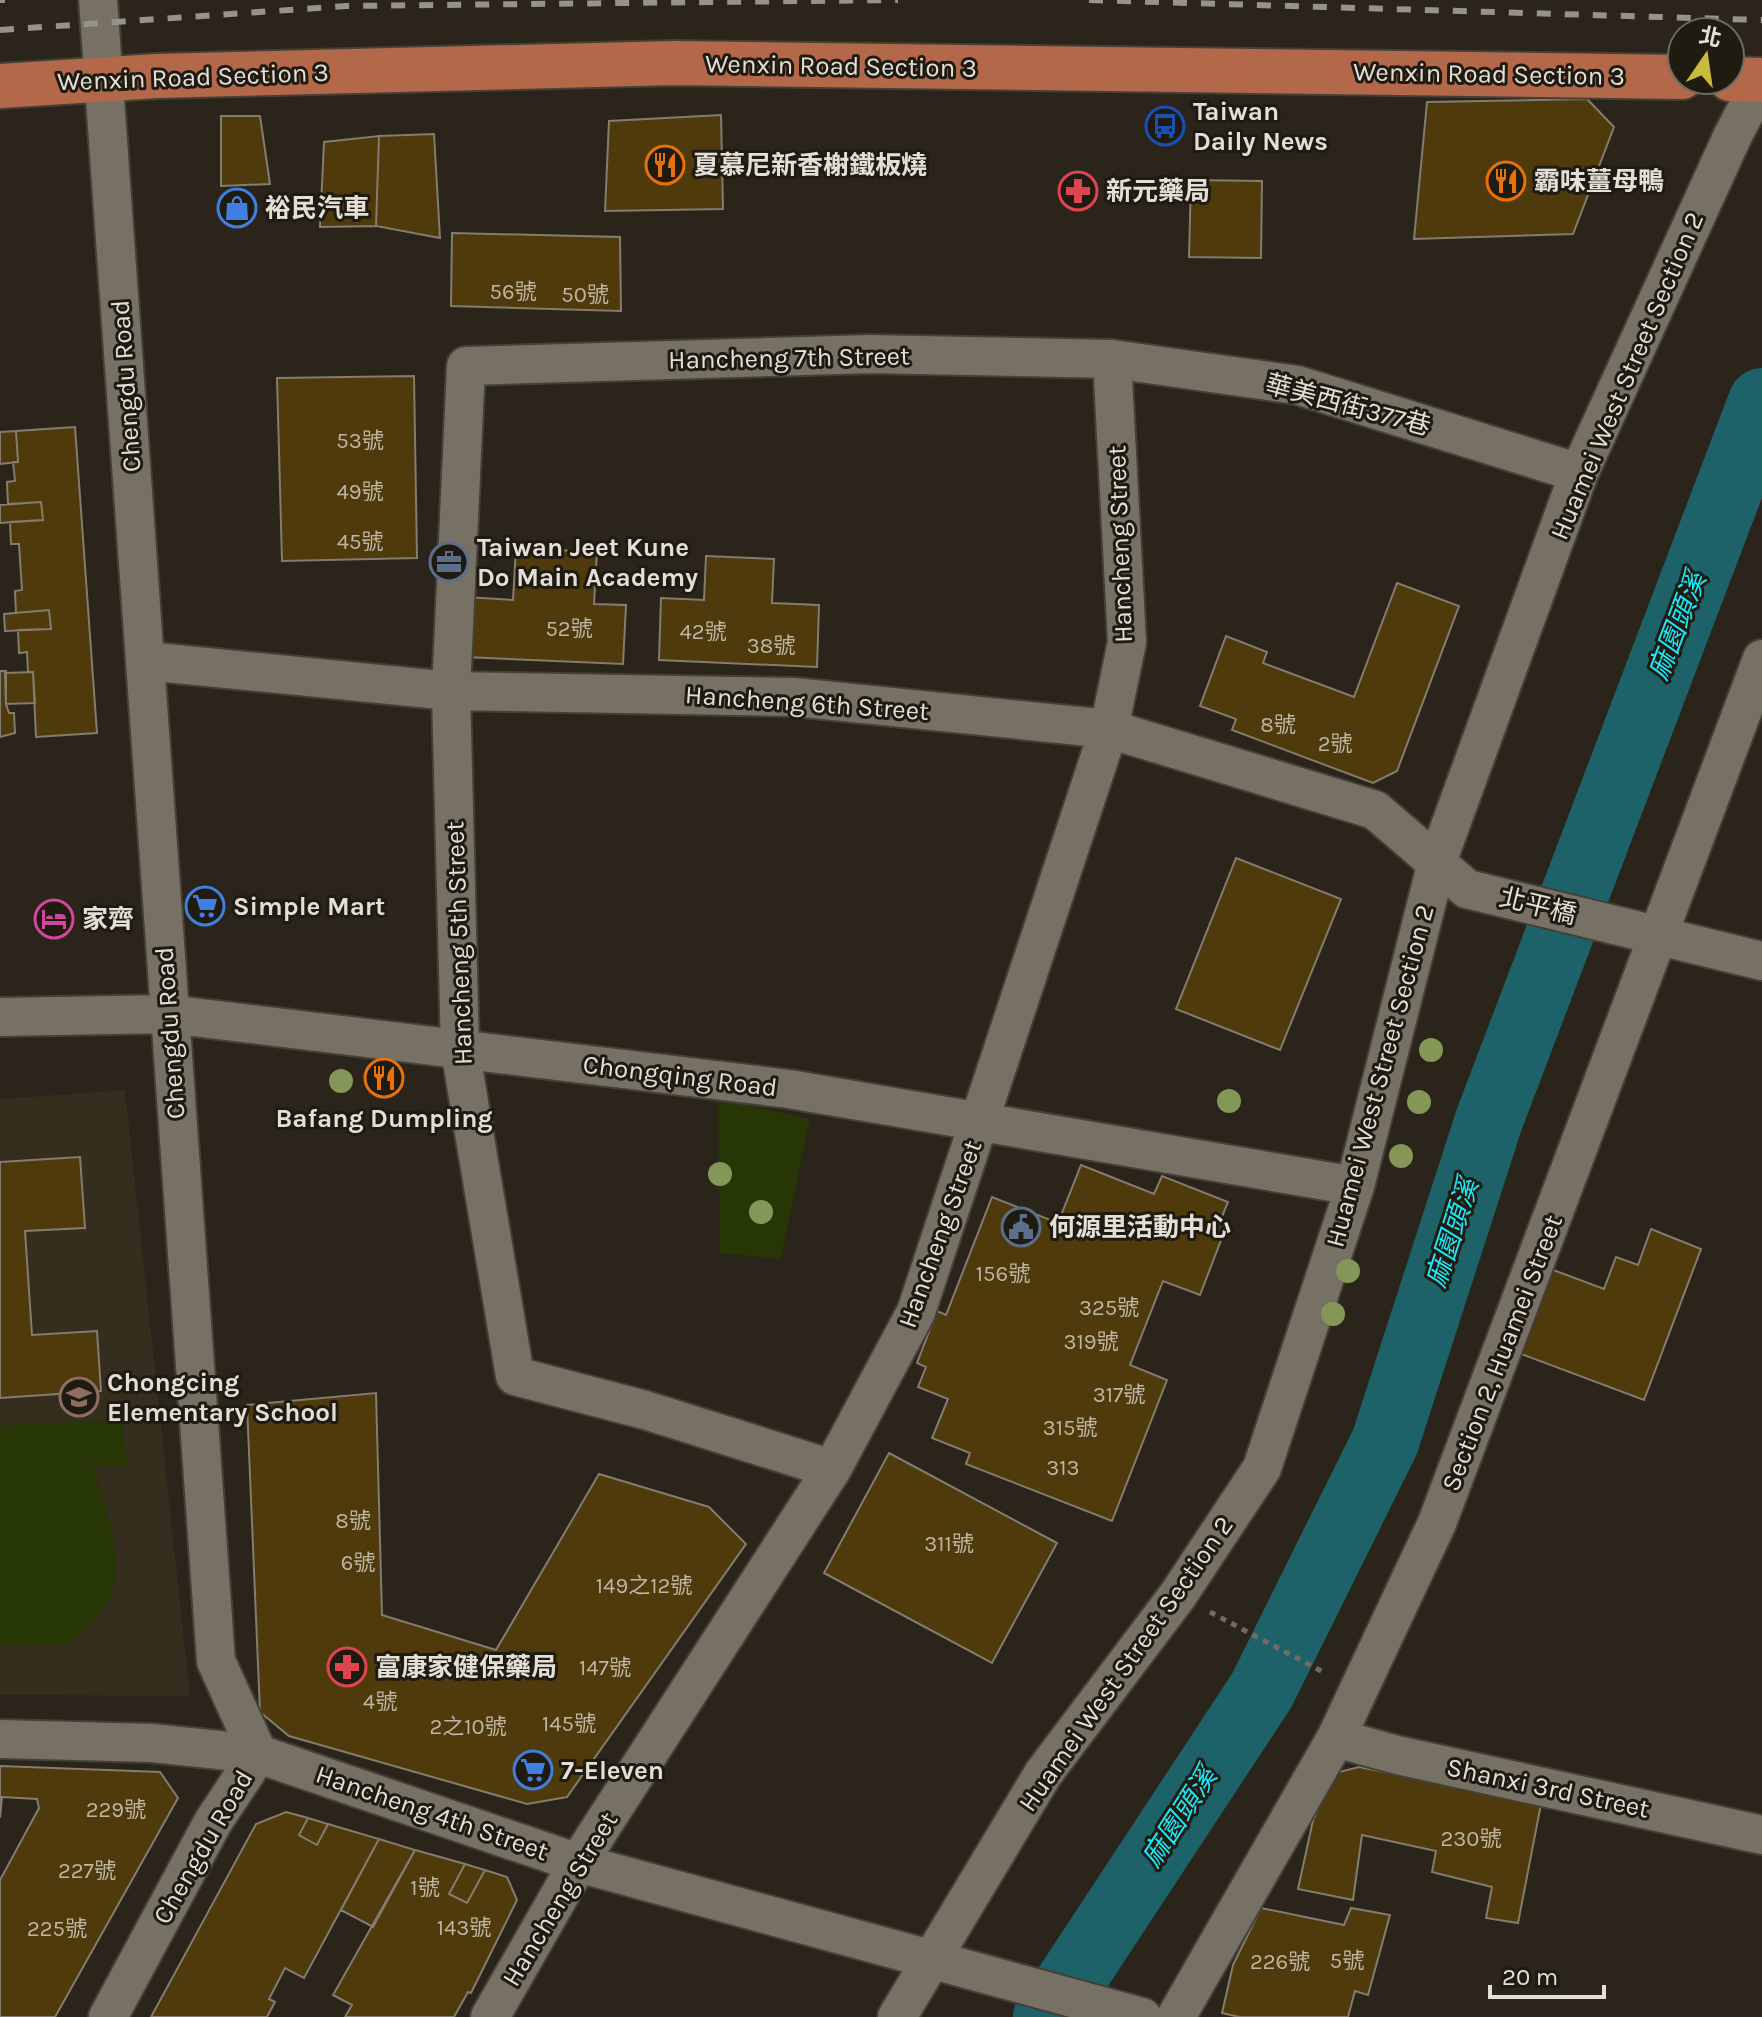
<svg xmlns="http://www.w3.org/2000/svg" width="1762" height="2017" font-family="Karla,'Noto Sans TC',sans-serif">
<rect width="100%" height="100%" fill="#2a241a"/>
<path fill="#352d1d" d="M125 1090 190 1696 0 1695V1099Z"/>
<path fill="#273605" d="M718 1098 810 1119 781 1259 720 1253Z
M122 1420 127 1465 91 1466C105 1497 127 1570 108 1601 98 1618 83 1631 69 1644L0 1645V1425Z"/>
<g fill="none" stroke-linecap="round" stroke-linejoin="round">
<path stroke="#1d6269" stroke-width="68" d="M1047 2017 1262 1690 1385 1442 1489 1120 1762 402"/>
</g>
<path fill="#4e3a0b" stroke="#837c70" stroke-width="2" d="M1587 99 1614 127 1573 234 1414 239 1427 102Z
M721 115 723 209 605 211 609 121Z
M221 116H260L270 184 221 186Z
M434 134 440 238 376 226 379 136Z
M379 136 376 226 320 227 324 142Z
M1191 180 1262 181 1261 258 1189 257Z
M452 233 620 237 621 311 451 306Z
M414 376 417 558 282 561 277 378Z
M75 427 97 733 36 737 33 672H28L27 652 19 653 18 630 51 629 49 610 16 613 15 591 22 590 19 544H11L10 522 43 520 41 502 8 504 7 482 15 481 13 462H18L16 431Z
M16 431 18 462 0 464V432Z
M41 502 43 520 0 523V505Z
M516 548 597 552 594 604 626 605 623 664 464 657 467 597 513 600Z
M706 556 774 559 772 603 819 605 817 667 659 660 661 598 704 600Z
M1397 583 1459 606 1397 771 1373 783 1232 730 1236 719 1200 706 1226 636 1267 652 1263 663 1354 697Z
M49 610 51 629 5 631 4 614Z
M0 671H6V704L9 713H14L15 733 0 737Z
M33 672 35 703 6 704 5 673Z
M1236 858 1341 899 1280 1050 1176 1009Z
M80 1157 85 1228 25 1231 32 1335 97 1331 101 1391 0 1398V1162Z
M1081 1165 1154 1194 1162 1176 1228 1202 1221 1219 1228 1222 1200 1295 1163 1281 1130 1365 1167 1380 1112 1521 966 1464 970 1453 932 1438 948 1399 918 1387 926 1367 917 1363 937 1311 946 1315 992 1197 1058 1223Z
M1651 1229 1701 1249 1644 1400 1516 1352 1548 1268 1604 1289 1616 1257 1638 1265Z
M376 1393 382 1615 496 1650 599 1474 709 1507 746 1544 567 1797 527 1804 289 1736 260 1712 247 1405Z
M889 1453 1057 1543 992 1663 824 1573Z
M0 1766 160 1772 178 1798 55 2017H0V1880L39 1808 37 1799 2 1797 0 1818Z
M1359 1767 1541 1804 1518 1923 1486 1918 1492 1887 1432 1872 1436 1851 1362 1835 1353 1900 1298 1889 1313 1820 1335 1773Z
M286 1812 308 1818 299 1835 317 1845 328 1824 379 1839 304 1978 285 1968 269 1999 275 2002 267 2017H151L256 1824Z
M308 1818 328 1824 317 1845 299 1835Z
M379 1839 415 1850 373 1927 341 1910Z
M415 1850 465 1864 449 1894 467 1903 485 1870 507 1877 517 1900 471 1993 468 1992 454 2017H345L352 2005 333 1995Z
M465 1864 485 1870 467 1903 449 1894Z
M1261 1908 1344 1925 1351 1908 1390 1915 1368 1995 1355 1991 1348 2017H1239L1222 2013 1233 1965Z"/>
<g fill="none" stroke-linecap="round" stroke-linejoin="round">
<g stroke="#444038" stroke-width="42">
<path id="minor" d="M98 0 216 1661 258 1754
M146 661 451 691 794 697 1109 729 1375 810 1467 889 1762 961
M0 1017 168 1014 789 1089 1355 1186
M832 1469 645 1410 515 1376 460 1049 451 691 466 366 870 354 1112 359 1297 385 1579 473
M1336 1738 1397 1755 1762 1835
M0 1739 152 1743 258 1754 578 1863 1142 2017
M108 2017 213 1822 258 1754
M490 2017 578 1863 832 1469 916 1312 1109 729 1127 642 1112 359
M897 2017 1043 1774 1178 1595 1262 1468 1355 1186 1437 862 1579 473 1733 135 1762 80
M1176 2017 1336 1738 1437 1523 1762 659"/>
</g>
<g stroke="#444038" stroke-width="48">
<path id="major" d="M1730 79 1762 80
M0 86 157 76 674 63 1682 77"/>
</g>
<path stroke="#716c63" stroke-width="5" stroke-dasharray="6 6" stroke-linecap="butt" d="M1210 1612 1325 1673"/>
<use href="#minor" stroke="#777064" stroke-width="38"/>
<use href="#major" stroke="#b3684a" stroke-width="44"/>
<path stroke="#97928a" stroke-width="6" stroke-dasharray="14 14" stroke-linecap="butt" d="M0 0H5
M1089 0 1762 20
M0 30 346 6 898 0"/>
</g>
<g fill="#849756">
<circle cx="1431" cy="1050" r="12"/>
<circle cx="341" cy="1081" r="12"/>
<circle cx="1229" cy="1101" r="12"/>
<circle cx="1419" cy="1102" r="12"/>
<circle cx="1401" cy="1156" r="12"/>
<circle cx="720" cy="1174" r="12"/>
<circle cx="761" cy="1212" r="12"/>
<circle cx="1348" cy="1271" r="12"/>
<circle cx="1333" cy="1314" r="12"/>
</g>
<defs>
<g id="bus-ring" transform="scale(2)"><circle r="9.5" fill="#201b11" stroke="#1a4fb4" stroke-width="1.5"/><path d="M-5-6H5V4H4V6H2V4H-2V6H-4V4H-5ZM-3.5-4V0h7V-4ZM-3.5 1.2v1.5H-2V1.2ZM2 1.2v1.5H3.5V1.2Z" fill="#1a4fb4"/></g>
<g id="restaurant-ring" transform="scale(2)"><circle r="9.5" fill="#201b11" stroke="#e8710a" stroke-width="1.5"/><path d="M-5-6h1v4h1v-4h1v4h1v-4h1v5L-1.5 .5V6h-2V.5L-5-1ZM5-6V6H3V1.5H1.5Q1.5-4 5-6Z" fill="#e8710a"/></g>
<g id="pharmacy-ring" transform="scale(2)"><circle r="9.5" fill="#201b11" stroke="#e0444e" stroke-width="1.5"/><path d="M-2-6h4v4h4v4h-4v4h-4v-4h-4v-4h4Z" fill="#e0444e"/></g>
<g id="shop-ring" transform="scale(2)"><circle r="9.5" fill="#201b11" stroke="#3f7fe0" stroke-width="1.5"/><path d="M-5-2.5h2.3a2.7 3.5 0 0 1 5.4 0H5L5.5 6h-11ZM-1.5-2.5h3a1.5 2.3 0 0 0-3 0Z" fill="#3f7fe0"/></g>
<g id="office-ring" transform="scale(2)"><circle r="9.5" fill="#201b11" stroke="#5c6f8a" stroke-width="1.5"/><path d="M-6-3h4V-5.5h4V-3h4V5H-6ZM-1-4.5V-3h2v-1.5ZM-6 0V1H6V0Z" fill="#5c6f8a"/></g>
<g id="supermarket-ring" transform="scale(2)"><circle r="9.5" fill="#201b11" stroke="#3f7fe0" stroke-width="1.5"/><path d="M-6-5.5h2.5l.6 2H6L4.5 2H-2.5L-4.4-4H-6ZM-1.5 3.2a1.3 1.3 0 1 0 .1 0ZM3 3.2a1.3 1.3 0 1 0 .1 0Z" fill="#3f7fe0"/></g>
<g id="hotel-ring" transform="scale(2)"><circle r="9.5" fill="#201b11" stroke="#d1479c" stroke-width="1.5"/><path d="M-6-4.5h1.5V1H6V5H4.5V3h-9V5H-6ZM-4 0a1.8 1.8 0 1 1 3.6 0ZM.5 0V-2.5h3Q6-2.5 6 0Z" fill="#d1479c"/></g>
<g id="civic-ring" transform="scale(2)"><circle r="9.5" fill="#201b11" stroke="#5c6f8a" stroke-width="1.5"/><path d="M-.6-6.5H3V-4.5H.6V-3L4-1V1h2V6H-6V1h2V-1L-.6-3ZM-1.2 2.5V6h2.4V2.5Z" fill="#5c6f8a"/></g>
<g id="school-ring" transform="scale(2)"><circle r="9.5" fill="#201b11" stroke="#8d6e63" stroke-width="1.5"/><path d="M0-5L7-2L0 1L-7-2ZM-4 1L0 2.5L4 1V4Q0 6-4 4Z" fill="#8d6e63"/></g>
</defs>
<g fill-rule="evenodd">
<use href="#bus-ring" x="1165" y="126"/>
<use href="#restaurant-ring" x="665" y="165"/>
<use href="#restaurant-ring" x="1506" y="181"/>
<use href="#pharmacy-ring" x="1078" y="191"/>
<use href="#shop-ring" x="237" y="208"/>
<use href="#office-ring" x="449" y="562"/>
<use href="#supermarket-ring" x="205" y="906"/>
<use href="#hotel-ring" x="54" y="919"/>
<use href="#restaurant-ring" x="384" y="1078"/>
<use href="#civic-ring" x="1021" y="1227"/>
<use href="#school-ring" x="79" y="1397"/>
<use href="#pharmacy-ring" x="347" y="1667"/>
<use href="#supermarket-ring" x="533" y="1770"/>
</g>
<g text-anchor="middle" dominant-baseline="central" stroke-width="6" stroke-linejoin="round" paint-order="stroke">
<g font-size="22" fill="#beb6a5">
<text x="513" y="292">56號</text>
<text x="585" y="295">50號</text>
<text x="360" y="441">53號</text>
<text x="360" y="492">49號</text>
<text x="360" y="542">45號</text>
<text x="569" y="629">52號</text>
<text x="703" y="632">42號</text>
<text x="771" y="646">38號</text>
<text x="1278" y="725">8號</text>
<text x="1335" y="744">2號</text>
<text x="1003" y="1274">156號</text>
<text x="1109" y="1308">325號</text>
<text x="1091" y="1342">319號</text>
<text x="1119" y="1395">317號</text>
<text x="1070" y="1428">315號</text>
<text x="1063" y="1468">313</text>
<text x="353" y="1521">8號</text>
<text x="949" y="1544">311號</text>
<text x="358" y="1563">6號</text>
<text x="644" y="1586">149之12號</text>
<text x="605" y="1668">147號</text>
<text x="380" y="1702">4號</text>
<text x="569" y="1724">145號</text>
<text x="468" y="1727">2之10號</text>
<text x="116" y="1810">229號</text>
<text x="1471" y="1839">230號</text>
<text x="87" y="1871">227號</text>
<text x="425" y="1888">1號</text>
<text x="464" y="1928">143號</text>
<text x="57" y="1929">225號</text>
<text x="1347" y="1961">5號</text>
<text x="1280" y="1962">226號</text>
</g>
<g font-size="26" fill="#e3dfd8" stroke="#201b11">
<text transform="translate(841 66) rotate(1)">Wenxin Road Section 3</text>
<text transform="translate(1489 74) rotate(1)">Wenxin Road Section 3</text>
<text transform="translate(193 77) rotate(-2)">Wenxin Road Section 3</text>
<text transform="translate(789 358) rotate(-1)">Hancheng 7th Street</text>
<text transform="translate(1627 376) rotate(-67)">Huamei West Street Section 2</text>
<text transform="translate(126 386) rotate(-94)">Chengdu Road</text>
<text transform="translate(1348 405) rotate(15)">華美西街377巷</text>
<text transform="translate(1120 544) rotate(-92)">Hancheng Street</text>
<text transform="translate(807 703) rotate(4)">Hancheng 6th Street</text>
<text transform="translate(1538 906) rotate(14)">北平橋</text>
<text transform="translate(459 943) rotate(-92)">Hancheng 5th Street</text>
<text transform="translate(170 1033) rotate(-94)">Chengdu Road</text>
<text transform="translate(680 1076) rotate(7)">Chongqing Road</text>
<text transform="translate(1380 1076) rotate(-75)">Huamei West Street Section 2</text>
<text transform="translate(940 1234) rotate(-70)">Hancheng Street</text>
<text transform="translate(1502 1353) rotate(-69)">Section 2, Huamei Street</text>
<text transform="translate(1126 1664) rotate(-55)">Huamei West Street Section 2</text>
<text transform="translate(1548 1788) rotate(12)">Shanxi 3rd Street</text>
<text transform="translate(432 1813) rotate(19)">Hancheng 4th Street</text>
<text transform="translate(203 1847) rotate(-60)">Chengdu Road</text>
<text transform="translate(560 1899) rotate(-59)">Hancheng Street</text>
</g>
<g font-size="26" font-weight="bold" fill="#e3dfd8" stroke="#201b11" text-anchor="start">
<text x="1193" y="111">Taiwan<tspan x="1193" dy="30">Daily News</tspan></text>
<text x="693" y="165">夏慕尼新香榭鐵板燒</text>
<text x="1534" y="181">霸味薑母鴨</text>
<text x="1106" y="191">新元藥局</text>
<text x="265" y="208">裕民汽車</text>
<text x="477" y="547">Taiwan Jeet Kune<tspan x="477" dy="30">Do Main Academy</tspan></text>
<text x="233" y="906">Simple Mart</text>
<text x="82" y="919">家齊</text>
<text x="384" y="1118" text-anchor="middle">Bafang Dumpling</text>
<text x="1049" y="1227">何源里活動中心</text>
<text x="107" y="1382">Chongcing<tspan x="107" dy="30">Elementary School</tspan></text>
<text x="375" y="1667">富康家健保藥局</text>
<text x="561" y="1770">7-Eleven</text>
</g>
<g font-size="28" font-style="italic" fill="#18e8f9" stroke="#201b11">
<text transform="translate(1677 626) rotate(-69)">麻園頭溪</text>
<text transform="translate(1452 1233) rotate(-72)">麻園頭溪</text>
<text transform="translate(1179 1817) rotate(-57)">麻園頭溪</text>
</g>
</g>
<g transform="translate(1706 56) rotate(13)"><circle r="38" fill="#201b11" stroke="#6e6961" stroke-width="2"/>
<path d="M0-6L14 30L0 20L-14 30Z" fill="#c8bb3b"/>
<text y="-12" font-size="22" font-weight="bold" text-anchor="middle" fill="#e3dfd8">北</text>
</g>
<path d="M1490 1985v12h114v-12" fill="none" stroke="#e3dfd8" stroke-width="4"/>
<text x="1502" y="1985" font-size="24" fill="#e3dfd8" stroke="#201b11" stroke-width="6" paint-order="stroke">20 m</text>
</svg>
